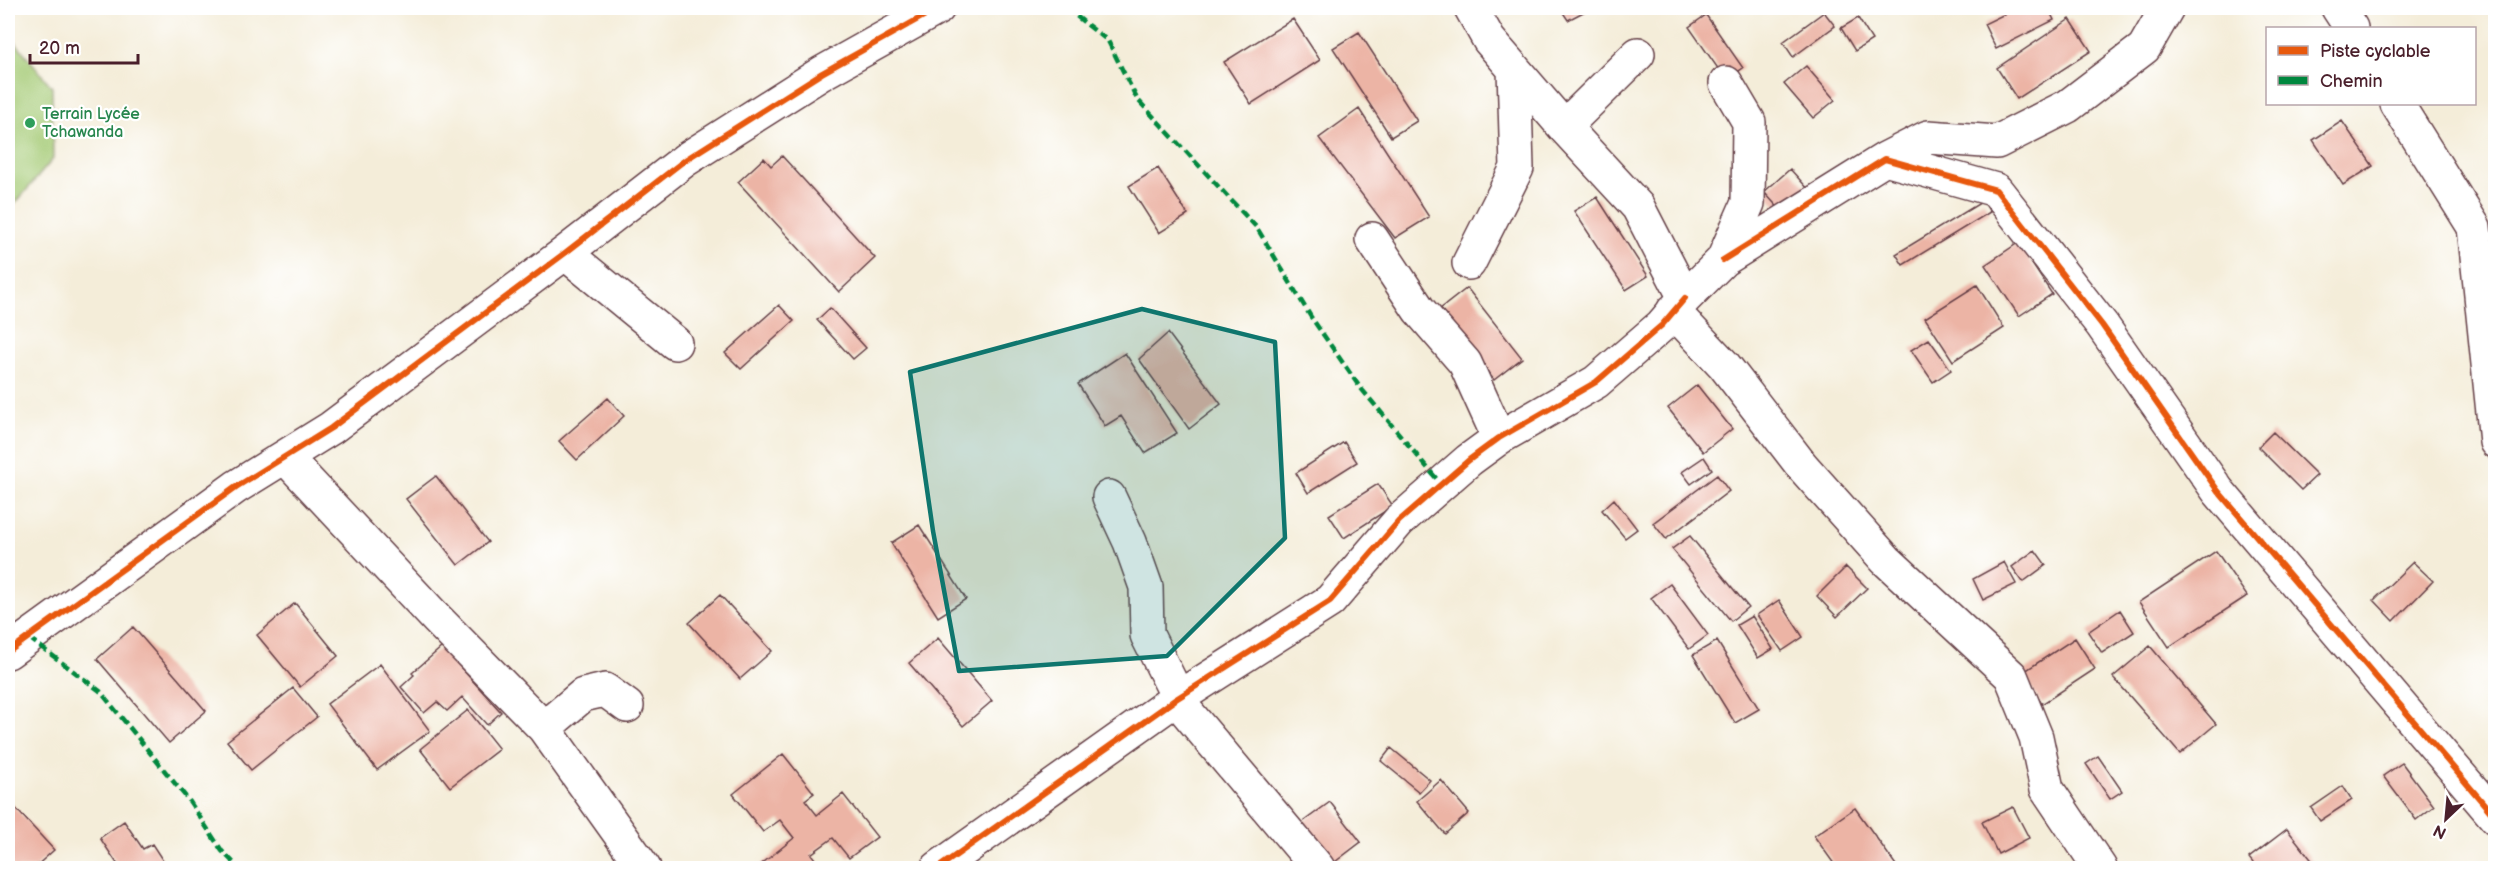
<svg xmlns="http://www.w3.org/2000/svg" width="2503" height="876" font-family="'Balsamiq Sans',sans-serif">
<rect width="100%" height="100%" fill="#fff"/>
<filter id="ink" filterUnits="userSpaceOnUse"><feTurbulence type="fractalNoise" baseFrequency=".0167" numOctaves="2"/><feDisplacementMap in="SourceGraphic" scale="12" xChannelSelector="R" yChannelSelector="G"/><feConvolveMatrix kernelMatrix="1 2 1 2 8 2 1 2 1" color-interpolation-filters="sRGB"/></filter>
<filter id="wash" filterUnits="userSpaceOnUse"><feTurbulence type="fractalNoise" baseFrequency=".008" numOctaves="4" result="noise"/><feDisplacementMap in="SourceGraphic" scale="24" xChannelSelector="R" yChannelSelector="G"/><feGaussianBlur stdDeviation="1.35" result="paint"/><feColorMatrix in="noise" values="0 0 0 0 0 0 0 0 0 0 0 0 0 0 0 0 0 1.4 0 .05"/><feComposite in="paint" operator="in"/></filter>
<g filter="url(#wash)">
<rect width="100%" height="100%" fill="#f4edd9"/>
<path fill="#a4ca75" stroke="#777450" stroke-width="1.5" d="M8 33 52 87 53 159 8 212Z"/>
<g id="blocks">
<path fill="#ecb4a5" d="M1560 8H1591L1568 20Z
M2017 8H2048L2054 20 1996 49 1984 24Z
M1824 12 1835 26 1793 57 1783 42Z
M1706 15 1743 68 1726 80 1689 27Z
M1858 18 1872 40 1855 51 1841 28Z
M1293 19 1320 60 1251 104 1224 62Z
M2070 19 2091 51 2017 99 1997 68Z
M1359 32 1417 121 1391 137 1333 48Z
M1806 66 1835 100 1813 118 1784 84Z
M1359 109 1429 217 1395 238 1319 138Z
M2342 121 2373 166 2343 185 2313 140Z
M782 156 875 258 839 292 738 182 764 158 771 166Z
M1158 168 1188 215 1159 233 1129 186Z
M1790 169 1810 191 1784 214 1764 192Z
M1597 197 1648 276 1626 290 1574 211Z
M1983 201 1990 212 1903 265 1896 254Z
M2018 243 2052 294 2019 316 1985 265Z
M1977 285 2004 328 1953 361 1925 318Z
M1467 288 1522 358 1494 380 1439 310Z
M779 305 794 321 741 369 725 353Z
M830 308 866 348 853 359 817 320Z
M1168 333 1221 404 1189 429 1139 359Z
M1929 339 1951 370 1933 382 1911 350Z
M1125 353 1177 433 1145 453 1121 416 1105 426 1078 384Z
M1697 385 1732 429 1703 452 1668 408Z
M608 398 624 416 577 460 559 441Z
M2273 432 2317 475 2301 490 2258 447Z
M1344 442 1357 462 1308 493 1296 473Z
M1704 457 1712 469 1691 484 1682 472Z
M1717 475 1729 491 1666 539 1653 523Z
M436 476 488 542 458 565 406 499Z
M1378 484 1393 506 1344 538 1329 515Z
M1614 499 1637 529 1625 538 1602 510Z
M919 525 966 599 938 617 891 543Z
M1690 536 1748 607 1731 621 1672 549Z
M2035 550 2046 565 2023 582 2012 567Z
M2216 551 2247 596 2169 647 2139 602Z
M2004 562 2016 584 1983 600 1973 579Z
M2413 562 2433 581 2394 621 2374 600Z
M1846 567 1867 588 1837 617 1817 596Z
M1670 584 1708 635 1689 649 1651 598Z
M720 595 772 651 740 679 689 623Z
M1779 600 1803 637 1782 651 1757 615Z
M295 603 338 656 300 687 257 635Z
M2120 610 2134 632 2102 653 2088 632Z
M1752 616 1773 649 1758 658 1737 625Z
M133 627 206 711 169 743 97 659Z
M938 638 992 701 963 726 909 663Z
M2075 638 2095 669 2042 704 2022 673Z
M1717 641 1759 709 1735 723 1693 655Z
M2150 646 2216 724 2180 754 2113 677Z
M442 647 501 712 487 725 462 697 447 711 437 702 424 713 401 687 414 675 412 673Z
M380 664 430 731 377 770 327 704Z
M293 688 317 717 251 770 227 741Z
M468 710 499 749 450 787 420 749Z
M1391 748 1430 780 1419 792 1381 761Z
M783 754 814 793 805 800 817 815 843 794 877 837 849 858 833 838 811 854 822 868H761L759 866 794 838 780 820 763 832 733 794Z
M2098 756 2122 791 2110 799 2086 764Z
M2402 763 2434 806 2416 820 2383 776Z
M1441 780 1469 813 1445 834 1417 801Z
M2343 786 2352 800 2320 821 2311 808Z
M8 800 54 850 34 868H15L8 861Z
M1330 802 1361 842 1327 868 1296 827Z
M2013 807 2029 838 1998 854 1982 822Z
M1855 808 1898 868H1837L1814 836Z
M124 821 143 849 152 844 165 864 159 868H120L100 838Z
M2287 829 2318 868H2257L2249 858Z"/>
</g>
</g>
<g filter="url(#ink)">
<use href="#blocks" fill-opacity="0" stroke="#643e45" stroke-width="1.5"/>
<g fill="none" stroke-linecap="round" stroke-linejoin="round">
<g stroke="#643e45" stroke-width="36">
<path id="minor" d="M1471 8 1489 40 1564 127 1638 207 1685 298
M2338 8 2351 28
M2397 104 2474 227 2496 442
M1564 127 1638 54
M1885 159 1928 137 1997 142 2068 106 2144 48 2167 8
M1372 239 1419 310 1465 363 1499 438
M565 253 675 343
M1723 260 1885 159 1996 190 2102 325 2218 491 2496 818
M1469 263 1517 168 1514 69
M1673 311 1724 365 1802 466 1886 560 2011 676 2036 737 2047 789 2100 868
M286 458 437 619 544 728 644 868
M1109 497 1130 542 1146 587 1147 635 1174 689 1176 699 1318 868
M8 652 236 487 331 428 565 253 685 160 822 73 938 8
M544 728 583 695 605 690 627 706
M938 868 1176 699 1330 601 1399 521 1469 460 1499 438 1596 382 1662 325 1685 298 1723 260 1748 203 1749 122 1726 83"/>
</g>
<use href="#minor" stroke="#fff" stroke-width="33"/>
<path stroke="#00873e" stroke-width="4.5" stroke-dasharray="9 4.5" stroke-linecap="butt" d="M1066 8 1108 41 1137 99 1257 228 1311 317 1359 386 1441 484
M29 638 100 691 190 802 222 851 239 868"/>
<g stroke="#fff" stroke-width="10">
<path id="cycleway" d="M1723 260 1885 159 1996 190 2102 325 2218 491 2496 818
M8 652 236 487 331 428 565 253 685 160 822 73 938 8
M938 868 1176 699 1330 601 1399 521 1469 460 1499 438 1596 382 1662 325 1685 298"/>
</g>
<use href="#cycleway" stroke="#e8590c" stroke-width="6"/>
</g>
</g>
<path fill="#0f766e" fill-opacity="0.2" stroke="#0f766e" stroke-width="4.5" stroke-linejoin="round" d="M1142 309 1275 342 1285 538 1167 656 959 671 933 531 910 372Z"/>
<circle fill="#2e9e5b" stroke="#fff" stroke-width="2" cx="30" cy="123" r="6"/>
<g text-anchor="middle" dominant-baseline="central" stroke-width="4.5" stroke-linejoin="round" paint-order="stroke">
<g font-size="16" fill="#27864d" stroke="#fff" text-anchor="start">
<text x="42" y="114">Terrain Lycée<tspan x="42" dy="18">Tchawanda</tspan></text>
</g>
</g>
<rect width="2503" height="876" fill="none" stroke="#fff" stroke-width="30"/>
<rect x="2266" y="27" width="210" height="78" fill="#ffffff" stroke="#b7a5aa" stroke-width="1.5"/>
<rect x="2278" y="46" width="30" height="9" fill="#e8590c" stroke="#b7a5aa" stroke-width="1.5"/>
<text x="2320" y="57" font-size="18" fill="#4a1f2b">Piste cyclable</text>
<rect x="2278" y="76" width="30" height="9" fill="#00873e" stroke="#b7a5aa" stroke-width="1.5"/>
<text x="2320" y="87" font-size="18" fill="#4a1f2b">Chemin</text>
<g transform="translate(2446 819) rotate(206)" stroke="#ffffff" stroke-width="4.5" paint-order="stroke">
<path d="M0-4.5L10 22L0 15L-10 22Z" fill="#4a1f2b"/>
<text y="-9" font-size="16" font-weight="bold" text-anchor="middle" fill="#4a1f2b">N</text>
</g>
<path d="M30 54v9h108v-9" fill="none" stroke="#4a1f2b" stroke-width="3"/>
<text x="39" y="54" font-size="18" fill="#4a1f2b" stroke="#ffffff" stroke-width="4.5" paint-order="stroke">20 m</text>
</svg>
